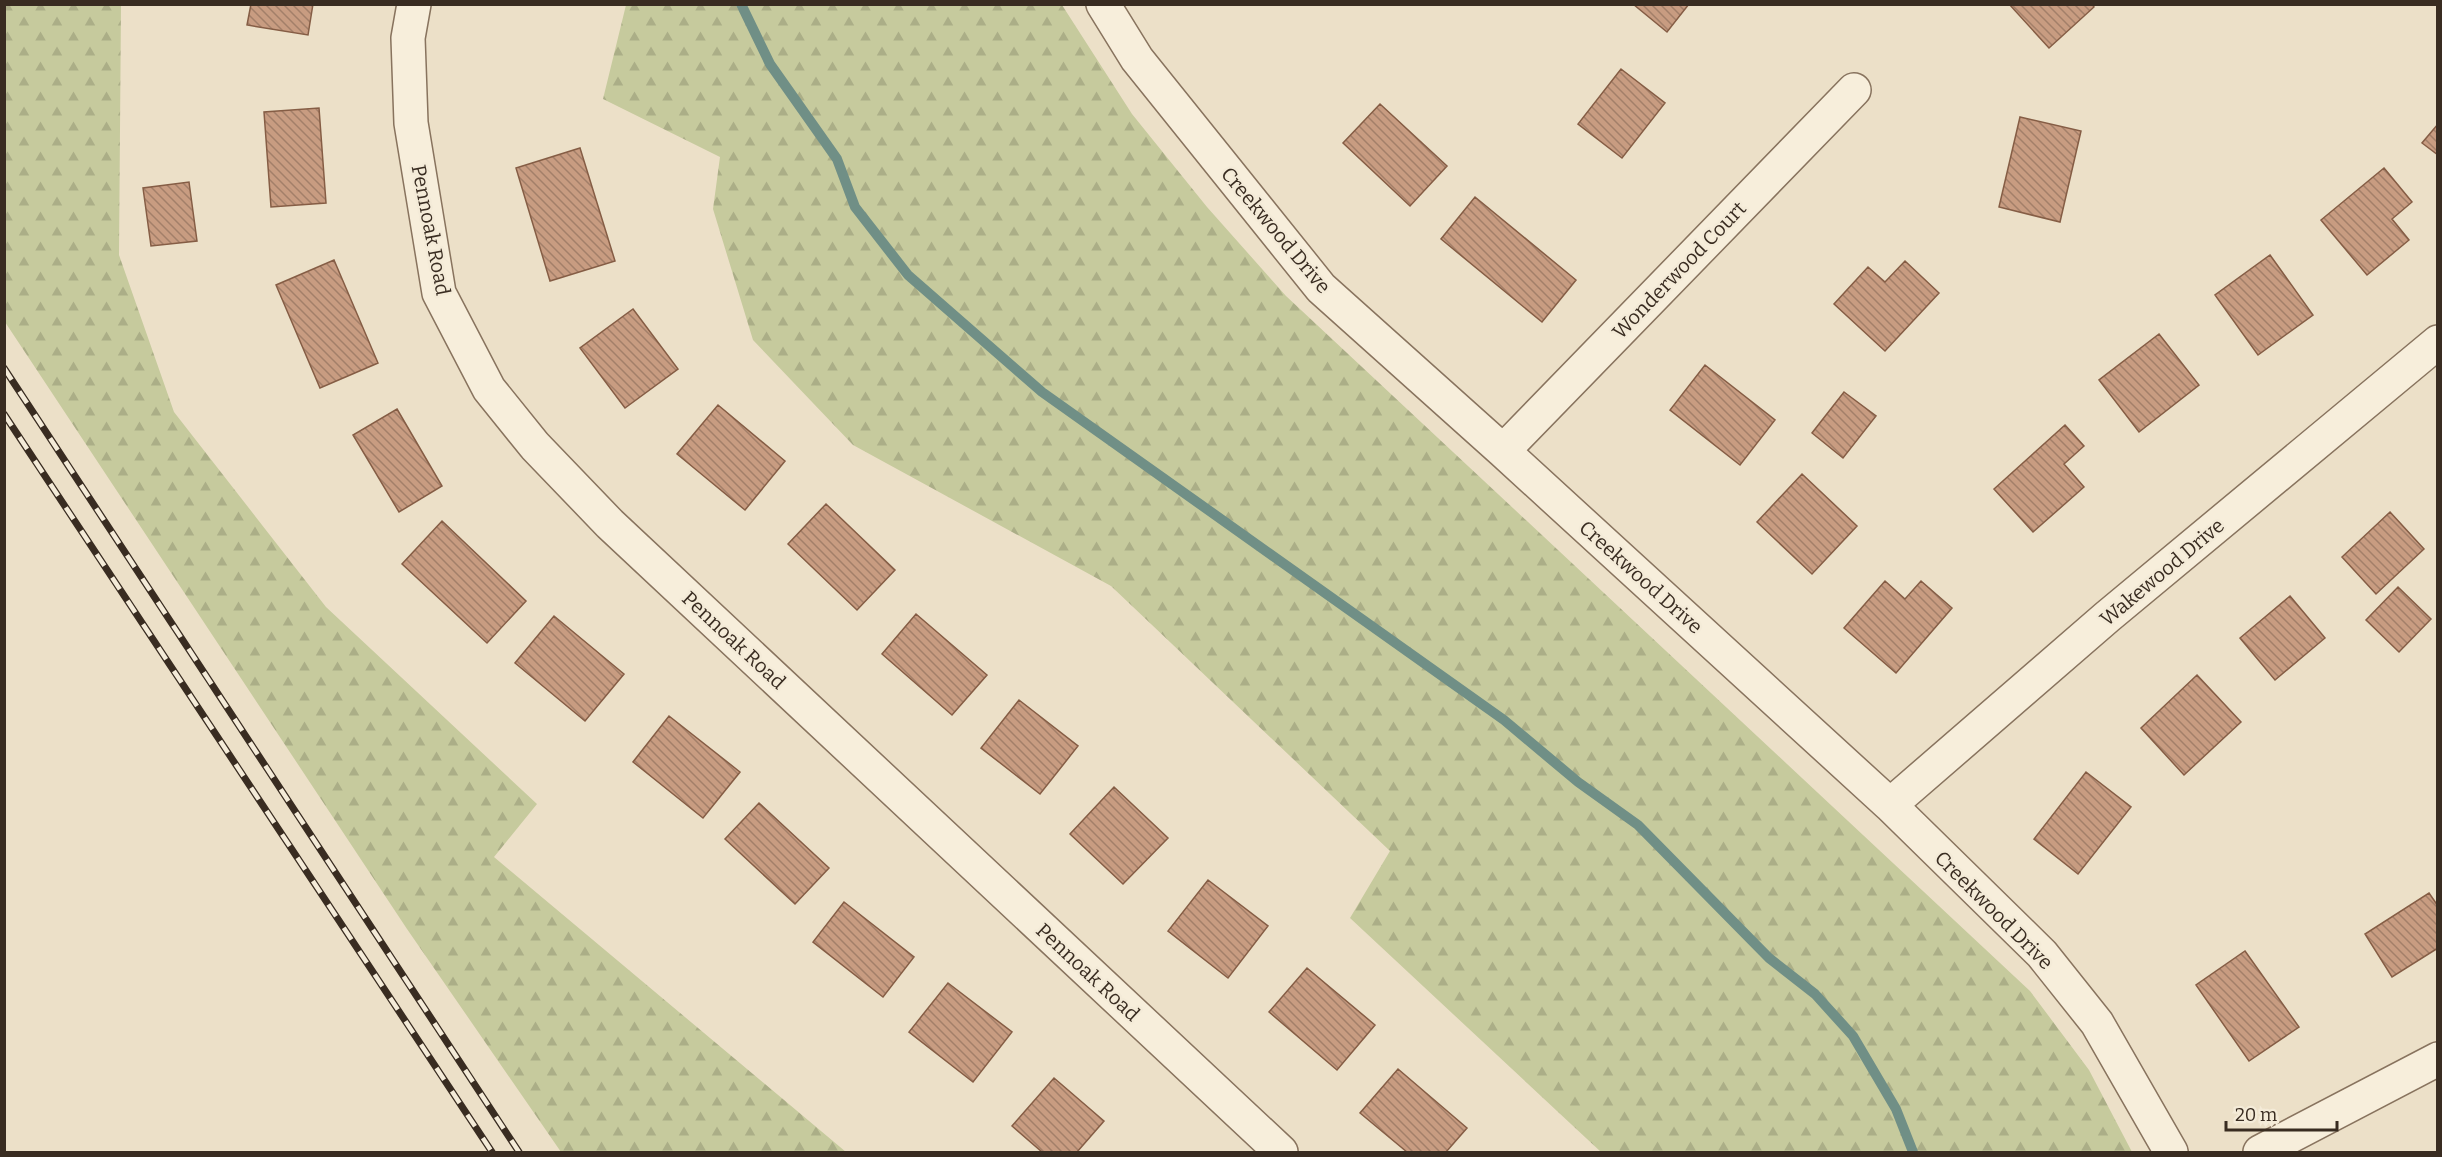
<svg xmlns="http://www.w3.org/2000/svg" width="2442" height="1157" font-family="Bitter,serif">
<defs>
<pattern id="forest-firs" width="22" height="20" patternUnits="userSpaceOnUse" patternTransform="scale(1.5)"><rect width="22" height="20" fill="#c6ca9d"/><path d="M5 1l3.5 6h-7zM16 11l3.5 6h-7z" fill="#abae87"/></pattern>
<pattern id="building-back-hatch" width="6" height="6" patternUnits="userSpaceOnUse" patternTransform="scale(1.5)"><rect width="6" height="6" fill="#c89c81"/><path d="M-1 5l2 2M0 0l6 6M5-1l2 2" fill="none" stroke="#a37f69"/></pattern>
</defs>
<rect width="100%" height="100%" fill="#ece0c8"/>
<path fill="url(#forest-firs)" d="M4 5H121L119 255 174 412 326 607 537 804 494 857 846 1152H561L407 929 5 322Z
M626 5H1062L1132 114 1207 207 1286 296 2030 991 2089 1070 2132 1152H1601L1350 918 1390 851 1111 586 853 445 753 340 713 209 720 157 603 99Z"/>
<g fill="none" stroke-linecap="round" stroke-linejoin="round">
<path stroke="#708f86" stroke-width="10" d="M741 4 770 64 837 159 855 207 908 275 1042 392 1504 720 1578 782 1638 825 1769 958 1815 994 1853 1036 1896 1109 1913 1152"/>
</g>
<path fill="url(#building-back-hatch)" stroke="#855d45" stroke-width="1.5" d="M251 4H313L308 35 247 25Z
M1633 4H1689L1667 32Z
M2009 4H2092L2094 7 2049 48Z
M1621 69 1665 103 1622 158 1578 124Z
M1380 104 1447 166 1410 206 1343 143Z
M319 108 326 203 271 207 264 112Z
M2020 117 2081 131 2060 222 1999 207Z
M2438 124V155L2422 143Z
M580 148 615 261 550 281 516 168Z
M2384 168 2412 202 2392 219 2409 240 2367 275 2321 220Z
M189 182 197 241 151 246 143 188Z
M1475 197 1576 280 1542 322 1441 239Z
M2270 255 2313 315 2258 355 2215 295Z
M334 260 378 363 320 388 276 285Z
M1905 261 1939 293 1885 351 1834 304 1868 267 1885 282Z
M633 309 678 369 625 408 580 348Z
M2159 334 2199 385 2139 432 2099 380Z
M1705 365 1775 420 1740 465 1670 410Z
M1844 392 1876 416 1843 458 1812 433Z
M718 405 785 461 745 510 677 454Z
M397 409 442 486 399 512 353 435Z
M2065 425 2084 446 2064 464 2084 487 2033 532 1994 489Z
M1802 474 1857 526 1812 574 1757 522Z
M826 504 895 570 857 610 788 544Z
M2390 512 2424 549 2376 594 2342 557Z
M442 521 526 601 487 643 402 564Z
M1885 581 1905 599 1921 581 1952 608 1896 673 1844 628Z
M2398 587 2431 619 2399 652 2366 620Z
M2290 596 2325 638 2275 680 2240 638Z
M916 614 987 675 952 715 882 654Z
M554 616 624 674 585 721 515 663Z
M2197 675 2241 722 2184 775 2141 728Z
M1019 700 1078 746 1040 794 981 748Z
M669 716 740 772 703 818 633 762Z
M2086 772 2131 807 2078 874 2034 839Z
M1114 787 1168 838 1123 884 1070 834Z
M759 803 829 868 795 904 725 839Z
M1208 880 1268 926 1228 978 1168 931Z
M2429 893 2438 906V948L2392 977 2365 934Z
M844 902 914 957 883 997 813 942Z
M2245 951 2299 1027 2249 1061 2196 985Z
M1307 968 1375 1025 1337 1070 1269 1012Z
M948 983 1012 1032 973 1082 909 1032Z
M1398 1069 1467 1128 1446 1152H1407L1360 1113Z
M1054 1078 1104 1121 1077 1152H1042L1012 1126Z"/>
<g fill="none" stroke-linecap="round" stroke-linejoin="round">
<g stroke="#88735e" stroke-width="36">
<path id="minor" d="M414 4 408 38 411 123 439 293 489 389 535 446 610 524 1281 1152
M1103 4 1137 59 1321 288 1503 451 1890 805 2042 954 2097 1023 2171 1152
M1503 451 1854 90
M1890 805 2107 617 2438 342
M2260 1152 2438 1059"/>
</g>
<use href="#minor" stroke="#f7eedb" stroke-width="33"/>
<g stroke="#392c21" stroke-width="7">
<path id="rail" d="M4 368 519 1152
M4 414 492 1152"/>
</g>
<use href="#rail" stroke="#f4ebd8" stroke-width="4.5" stroke-dasharray="14" stroke-linecap="butt"/>
</g>
<g text-anchor="middle" dominant-baseline="central" stroke-width="5" stroke-linejoin="round" paint-order="stroke">
<g font-size="20" fill="#392c21" stroke="#f4ebd8">
<text transform="translate(431 230) rotate(79)">Pennoak Road</text>
<text transform="translate(1276 230) rotate(50)">Creekwood Drive</text>
<text transform="translate(1679 270) rotate(-46)">Wonderwood Court</text>
<text transform="translate(2162 572) rotate(-40)">Wakewood Drive</text>
<text transform="translate(1641 577) rotate(42)">Creekwood Drive</text>
<text transform="translate(734 640) rotate(43)">Pennoak Road</text>
<text transform="translate(1994 910) rotate(45)">Creekwood Drive</text>
<text transform="translate(1088 972) rotate(43)">Pennoak Road</text>
</g>
</g>
<rect width="2442" height="1157" fill="none" stroke="#392c21" stroke-width="12"/>
<path d="M2226 1121v9h111v-9" fill="none" stroke="#392c21" stroke-width="3"/>
<text x="2235" y="1121" font-size="18" fill="#392c21" stroke="#f4ebd8" stroke-width="4.5" paint-order="stroke">20 m</text>
</svg>
